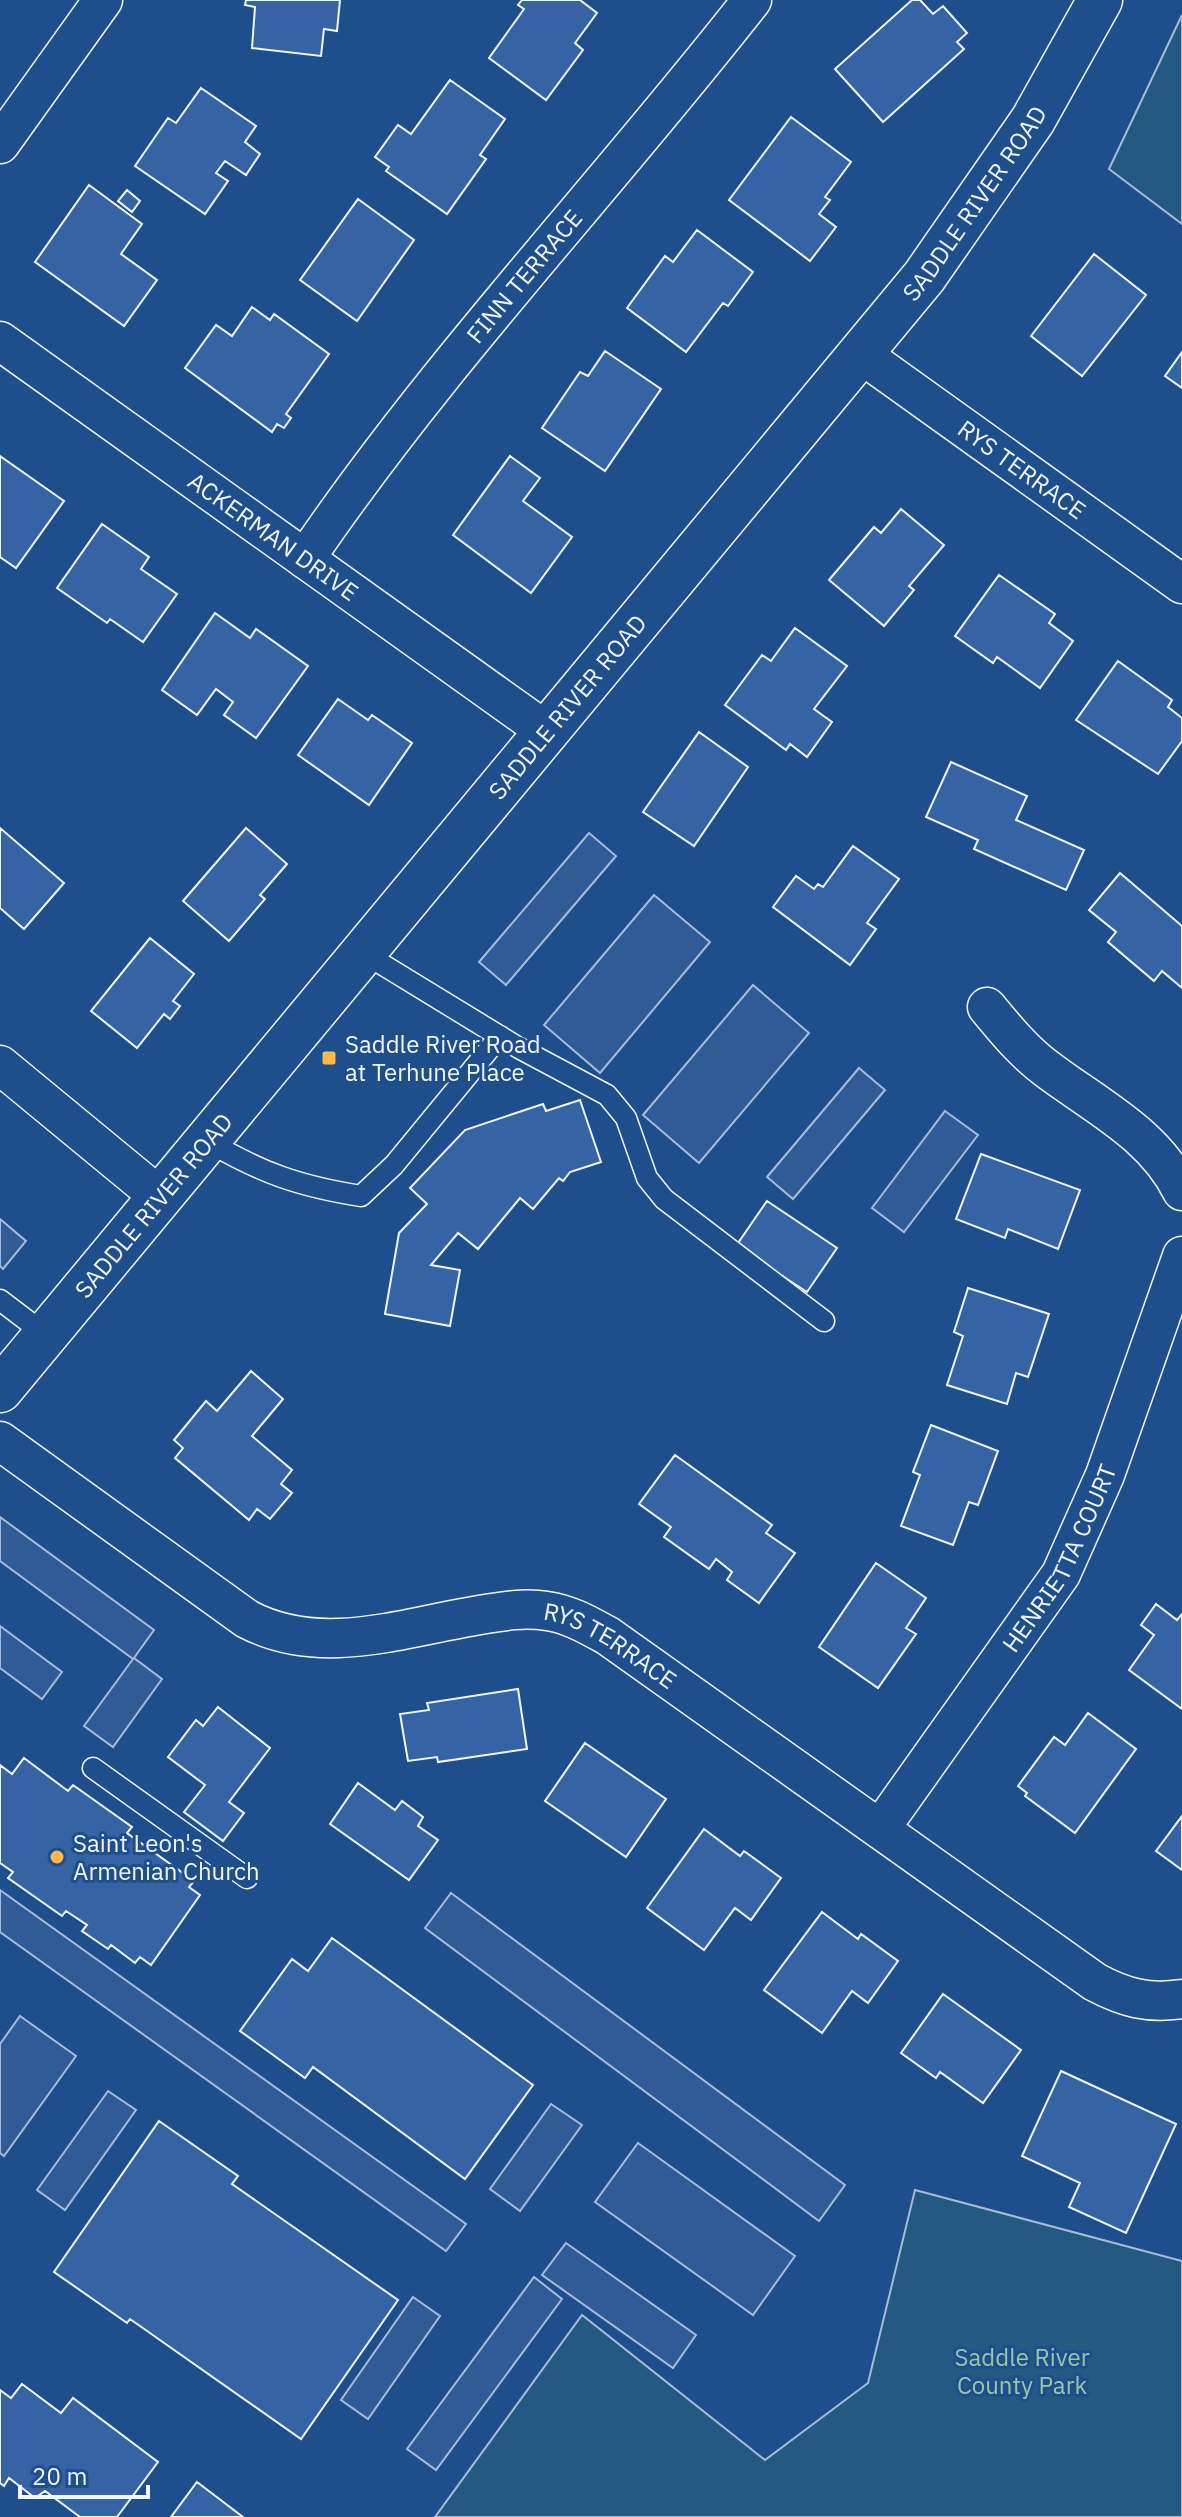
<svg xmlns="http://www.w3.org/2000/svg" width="1182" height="2517" font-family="'IBM Plex Sans',sans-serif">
<rect width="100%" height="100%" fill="#1f4e8c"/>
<path fill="#245a82" stroke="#a8bbd7" stroke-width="2" d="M1182 15V224L1109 169Z
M915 2190 1182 2261V2517H435L582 2315 765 2460 868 2383Z"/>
<path fill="#305b95" stroke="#a8bbd7" stroke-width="2" d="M589 833 616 856 506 985 479 962Z
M654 895 710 942 600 1073 544 1025Z
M753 985 809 1033 699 1163 643 1115Z
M859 1068 885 1090 793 1199 767 1177Z
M945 1111 978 1135 904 1232 872 1208Z
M0 1219 26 1241 3 1269 0 1266Z
M0 1517 154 1630 134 1658 162 1679 113 1747 84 1726 133 1659 0 1561Z
M0 1626 62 1672 42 1699 0 1668Z
M0 1890 466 2224 446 2251 0 1932Z
M451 1893 845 2185 819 2221 425 1928Z
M20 2016 76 2056 4 2156 0 2153V2044Z
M108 2091 136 2110 65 2210 37 2190Z
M551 2104 582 2125 520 2211 490 2189Z
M638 2143 795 2256 753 2315 595 2202Z
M566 2243 696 2335 673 2368 542 2275Z
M534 2277 562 2299 436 2470 407 2449Z
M413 2297 440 2316 368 2419 341 2400Z"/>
<path fill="#3563a3" stroke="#f2f6ff" stroke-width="2" d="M246 0H340L337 31 324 29 321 56 252 48 255 7 245 5Z
M522 0H580L597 13 575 43 583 50 546 100 489 58 524 9 518 5Z
M912 0H920L933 14 943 6 967 33 957 42 964 49 883 122 835 69Z
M450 80 505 119 480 155 486 159 447 214 386 171 389 167 375 157 398 125 411 134Z
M201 88 256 126 245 142 260 154 246 175 225 161 216 173 228 181 205 214 135 166 168 118 176 123Z
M791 117 851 162 825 197 830 200 819 214 836 227 810 261 729 200Z
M89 185 142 224 121 254 157 280 124 326 35 262Z
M127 190 140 201 132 212 118 201Z
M358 199 414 240 357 321 300 280Z
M697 230 753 272 728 306 723 303 686 352 627 308 665 256 673 262Z
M1094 254 1146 295 1082 376 1031 336Z
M252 307 270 320 274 314 329 354 286 414 291 418 284 428 277 424 272 432 185 368 216 325 232 336Z
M605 351 661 389 605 471 542 428 580 372 588 376Z
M1182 352V388L1165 376Z
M0 456 64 501 16 568 0 557Z
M510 456 540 478 523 501 572 537 531 593 453 535Z
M901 509 944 545 909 586 914 590 884 626 829 580 874 527 881 533Z
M102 524 149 557 141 569 177 594 143 642 110 619 107 623 57 588Z
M999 575 1055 614 1049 623 1073 641 1040 688 997 657 993 663 955 636Z
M215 613 250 638 256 629 308 666 256 738 224 715 233 702 216 689 197 715 162 690Z
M795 628 847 666 814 709 832 722 807 757 790 744 786 750 725 705 762 655 771 661Z
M1118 661 1172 700 1168 707 1182 718V741L1158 774 1076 720Z
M338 699 368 720 372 715 412 743 369 805 298 755Z
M699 732 748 767 694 846 643 812Z
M951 762 1027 796 1016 820 1084 850 1066 890 974 849 978 840 926 817Z
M0 828 64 883 24 929 0 908Z
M246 828 287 864 260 895 265 899 229 941 183 901Z
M853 846 899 879 867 923 876 929 850 965 773 907 796 876 814 889 818 884 823 887Z
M1120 873 1182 926V988L1162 971 1154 981 1108 942 1116 932 1089 910Z
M150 938 194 974 173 1001 180 1006 170 1019 164 1014 137 1048 91 1011Z
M580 1100 601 1162 570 1172 563 1181 559 1178 533 1209 520 1198 478 1249 458 1233 431 1265 460 1270 450 1326 385 1314 399 1233 427 1204 410 1188 465 1130 543 1104 546 1111Z
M981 1154 1080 1190 1058 1249 1008 1229 1005 1238 956 1219Z
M767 1201 837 1248 807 1292 736 1246Z
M968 1288 1049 1314 1028 1377 1016 1373 1007 1404 947 1385 963 1336 954 1332Z
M251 1371 283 1399 252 1436 292 1470 281 1484 292 1493 270 1519 257 1509 249 1520 175 1458 183 1448 174 1440 206 1401 217 1411Z
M931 1425 998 1451 978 1505 969 1502 953 1545 901 1526 920 1475 913 1472Z
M675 1455 772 1525 766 1533 795 1553 759 1603 727 1580 732 1572 716 1559 709 1569 664 1537 671 1527 639 1504Z
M876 1563 926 1598 906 1628 916 1634 878 1688 819 1647Z
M1156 1604 1177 1620 1182 1614V1709L1129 1670 1154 1635 1141 1625Z
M518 1689 527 1749 438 1762 437 1757 408 1761 400 1714 429 1710 427 1703Z
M218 1707 270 1748 229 1802 244 1813 223 1841 184 1812 205 1785 168 1757 196 1720 203 1726Z
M1088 1713 1136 1749 1075 1833 1025 1796 1027 1793 1018 1786 1054 1737 1065 1745Z
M585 1743 666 1799 626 1857 545 1801Z
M24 1758 68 1791 73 1785 132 1827 127 1833 194 1881 189 1887 200 1895 151 1965 140 1957 135 1963 111 1945 108 1949 82 1931 87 1925 66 1911 62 1916 8 1878 13 1872 0 1863V1765L12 1774Z
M358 1783 395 1810 402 1801 423 1817 418 1826 438 1840 409 1880 330 1824Z
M1182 1816V1870L1156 1851Z
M704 1829 740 1856 744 1851 781 1878 751 1920 735 1908 704 1950 647 1908Z
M822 1912 858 1939 861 1934 898 1961 868 2003 852 1991 822 2033 764 1990Z
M332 1938 533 2085 465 2179 313 2067 305 2078 240 2031 292 1959 308 1971Z
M943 1994 1021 2050 983 2103 940 2072 936 2078 901 2053Z
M1061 2071 1176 2124 1126 2233 1069 2207 1080 2183 1022 2156Z
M159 2121 238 2176 232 2184 398 2300 301 2439 130 2319 127 2323 54 2272Z
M22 2384 61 2413 73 2398 158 2462 117 2517H80L45 2491 35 2498 9 2478 4 2486 0 2483V2390L11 2398Z
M197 2482 243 2517H171Z"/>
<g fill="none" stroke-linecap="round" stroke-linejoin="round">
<g stroke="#f2f6ff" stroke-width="23">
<path id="service" d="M362 952 519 1048 607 1095 626 1118 647 1178 664 1199 824 1321
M207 1141C262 1173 298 1186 361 1196L394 1165 500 1036
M0 1300 46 1335
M93 1768 247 1878"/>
</g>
<g stroke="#f2f6ff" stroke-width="41">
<g id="minor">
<path d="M0 144 103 0"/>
<path id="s1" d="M0 341 546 731"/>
<path id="s2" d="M861 354 1182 584"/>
<path id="s3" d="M305 559C439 362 605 188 752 0"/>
<path d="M987 1007C1005 1029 1024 1052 1047 1069 1096 1106 1154 1134 1182 1191"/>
<path d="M0 1065 160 1197"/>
<path id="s4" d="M0 1441 247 1619C319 1657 398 1629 474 1616 498 1612 522 1607 547 1611 569 1614 588 1625 608 1636L1095 1982C1125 1998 1148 2004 1182 1999"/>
<path id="s5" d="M880 1829 1061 1574 1105 1475 1182 1256"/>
</g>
</g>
<g stroke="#f2f6ff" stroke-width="47">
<g id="secondary">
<path id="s6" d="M0 1390 924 277 1033 120 1100 0"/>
</g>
</g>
<use href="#service" stroke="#1f4e8c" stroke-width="20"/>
<use href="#minor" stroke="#1f4e8c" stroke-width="38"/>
<use href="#secondary" stroke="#1f4e8c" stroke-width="44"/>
</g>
<g fill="#ffb74d" stroke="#1f4e8c" stroke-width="3">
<rect x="321" y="1050" width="16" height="16" rx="4"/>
<circle cx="57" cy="1857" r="8"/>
</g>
<g text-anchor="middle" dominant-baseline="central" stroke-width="6" stroke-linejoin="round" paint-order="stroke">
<g font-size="24" fill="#f2f6ff" stroke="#1f4e8c">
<text stroke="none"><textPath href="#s6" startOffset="1536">SADDLE RIVER ROAD</textPath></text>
<text stroke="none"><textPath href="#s3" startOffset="358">FINN TERRACE</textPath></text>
<text stroke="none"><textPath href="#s2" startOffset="198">RYS TERRACE</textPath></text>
<text stroke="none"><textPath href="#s1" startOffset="336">ACKERMAN DRIVE</textPath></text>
<text stroke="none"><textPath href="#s6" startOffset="888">SADDLE RIVER ROAD</textPath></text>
<text stroke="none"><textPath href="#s6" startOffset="240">SADDLE RIVER ROAD</textPath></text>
<text stroke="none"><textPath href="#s5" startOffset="326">HENRIETTA COURT</textPath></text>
<text stroke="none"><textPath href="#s4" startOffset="682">RYS TERRACE</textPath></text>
</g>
<g font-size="24" fill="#f2f6ff" stroke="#1f4e8c" text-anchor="start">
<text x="345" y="1044">Saddle River Road<tspan x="345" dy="28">at Terhune Place</tspan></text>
<text x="73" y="1843">Saint Leon's<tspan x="73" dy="28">Armenian Church</tspan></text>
</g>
<g font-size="24" fill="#97c8a6" stroke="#1f4e8c">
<text x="1022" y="2357">Saddle River<tspan x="1022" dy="28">County Park</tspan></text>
</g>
</g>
<path d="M20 2485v12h128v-12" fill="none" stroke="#f2f6ff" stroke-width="4"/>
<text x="32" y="2485" font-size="24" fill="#f2f6ff" stroke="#1f4e8c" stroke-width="6" paint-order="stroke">20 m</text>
</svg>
